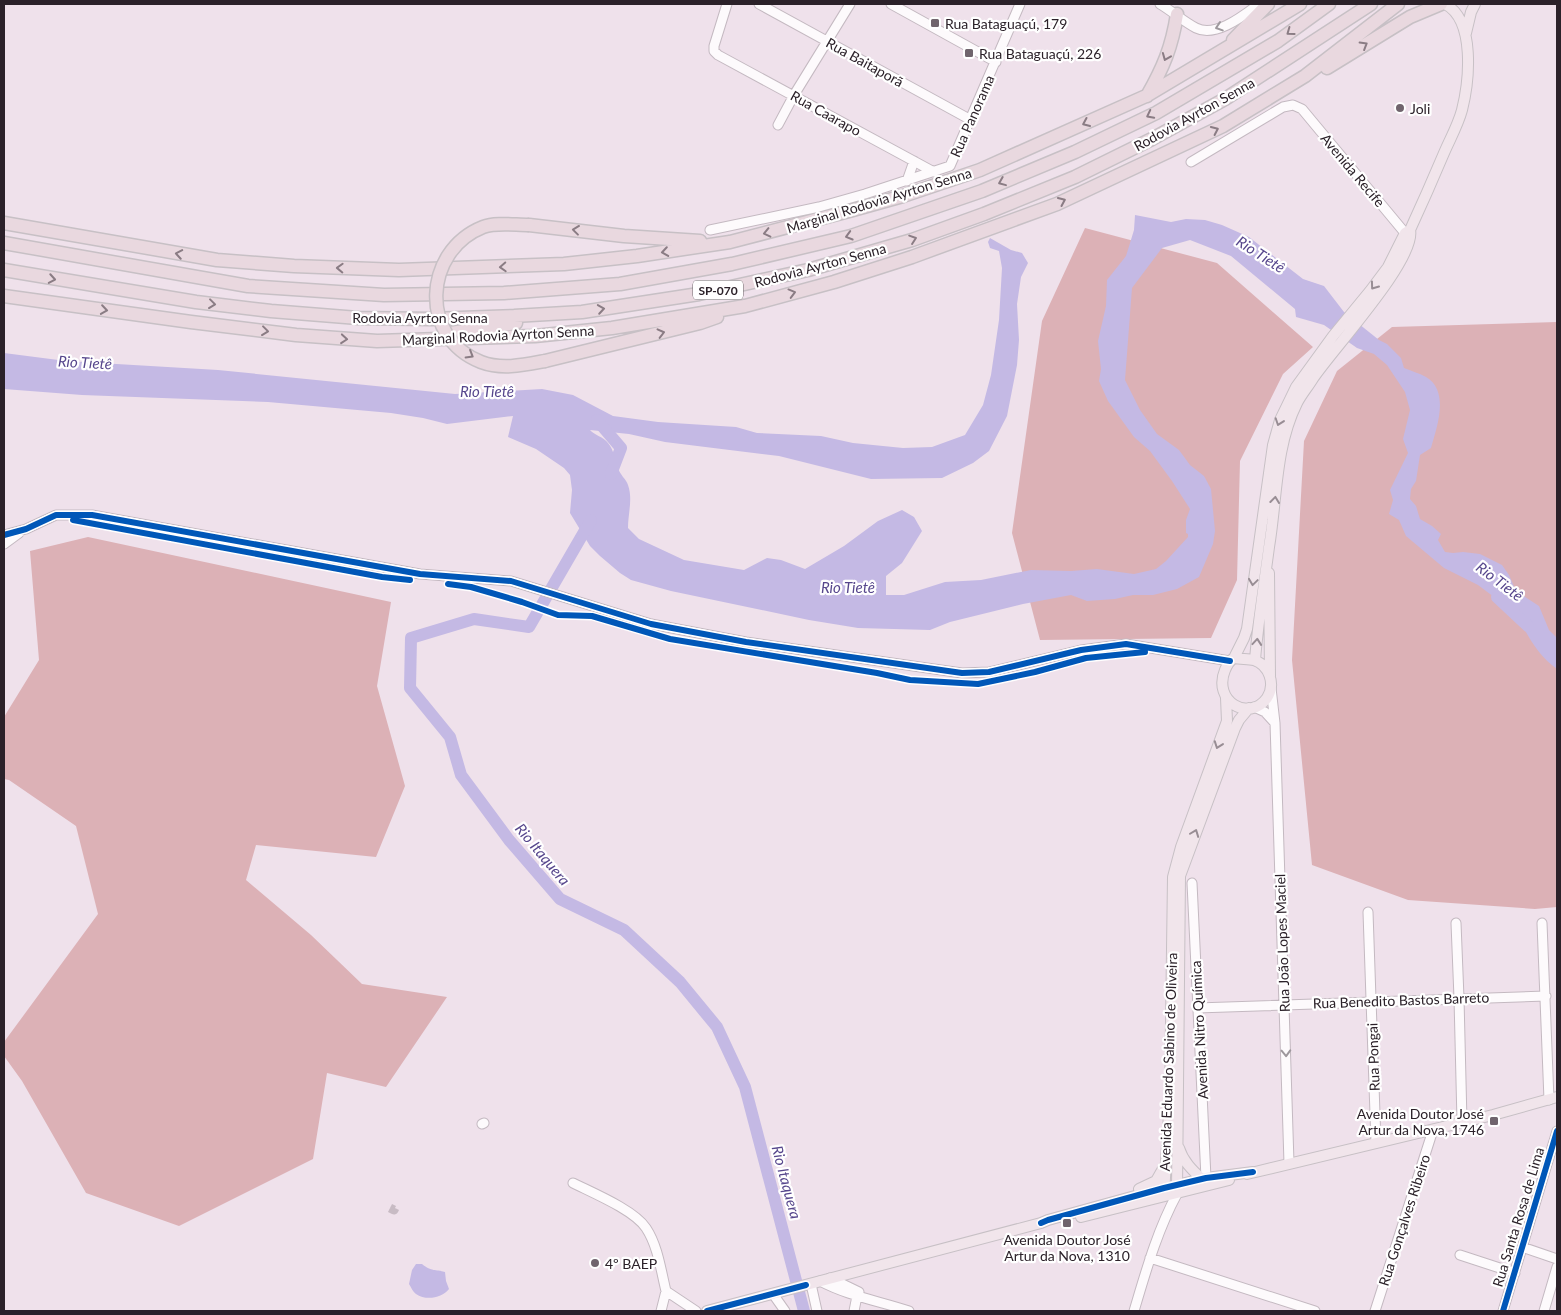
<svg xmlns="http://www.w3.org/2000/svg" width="1561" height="1315" font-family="Lato,sans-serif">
<rect width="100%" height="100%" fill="#efe1eb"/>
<path fill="#dcb1b6" d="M1085 228 1217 263 1313 347 1283 374 1240 461 1237 580 1211 638 1040 640 1012 533 1042 321Z
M1557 322V907L1535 909 1408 900 1312 865 1292 660 1304 441 1337 371 1392 327Z
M88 537 391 602 377 686 405 786 376 857 256 845 246 880 311 935 362 984 447 997 386 1087 327 1073 313 1159 179 1226 86 1193 22 1081 4 1056V1042L98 914 76 826 9 780 4 779V717L39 660 30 551Z"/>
<path fill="#c4b9e4" d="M1135 215 1171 222 1186 219 1205 220 1222 225 1249 237 1303 279 1324 286 1344 312 1379 340 1387 344 1401 358 1404 368C1411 371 1419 373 1426 377 1450 391 1437 427 1431 448L1420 455 1416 481 1411 489 1410 499 1416 506 1420 519 1432 526 1441 534 1438 540 1445 552 1453 553 1463 552 1480 554 1502 565 1509 575 1516 591 1539 606 1549 630 1557 638V669C1537 655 1524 631 1515 609L1506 606 1478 585 1444 568 1406 536 1399 520 1389 514 1393 500 1390 490 1408 453 1403 439 1410 410 1405 392 1387 365 1374 354 1357 348 1324 325 1296 317 1295 309 1231 256 1190 240 1162 248 1132 288 1125 380 1140 410 1157 434 1179 450 1190 465 1204 476 1211 489 1215 531 1213 544 1199 577 1177 589 1153 595H1133L1115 599 1087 601 1071 595 1023 604 950 622 930 630 858 628 809 620 671 591 631 580 620 573 600 556 590 546 570 513 572 490 570 475 564 468 536 449 508 437 513 416 447 424 423 418 391 413 268 402 82 395 4 389V353L66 361 218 370 455 394 542 389 573 395 613 416 658 422 736 427 757 433 821 436 853 443 903 448 932 447 965 435 983 405 991 375 999 320 1002 268 999 251 990 248 988 242 990 238 1011 250 1022 253 1028 263 1021 277 1017 304 1019 340 1017 365 1007 416 989 451 973 463 942 478 871 479 779 456 665 442 629 434 590 430C594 435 604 437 608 443 614 450 615 460 618 468 620 475 626 479 628 485 633 499 628 513 628 528L639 539 684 560 744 570 767 558 781 560 805 569 844 546 878 521 902 510 914 517 922 531 902 563 886 576V595H904L945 582 981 580 1031 570 1071 571 1097 569 1134 574 1156 569 1166 561 1188 537V534L1186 533V520L1190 509 1172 481 1150 451 1134 437 1108 401 1099 381 1101 369 1098 341 1106 306 1107 280 1126 256 1134 230Z
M416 1264H422C432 1272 435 1269 445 1272L446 1281 449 1289C442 1298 426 1301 416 1294 413 1292 411 1287 409 1284L412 1270Z"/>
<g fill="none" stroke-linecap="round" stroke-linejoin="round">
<path stroke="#c4b9e4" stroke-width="12" d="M597 420 621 448 611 474
M591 520 529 627 474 619 411 638 410 688 450 737 461 775 509 840 560 899 624 930 680 982 717 1027 745 1087 804 1311
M1497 597 1528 626"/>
<path stroke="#c8bbc4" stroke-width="9" stroke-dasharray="9 4.5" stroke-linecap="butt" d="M390 1208 394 1210 395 1208"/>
<g stroke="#c4b9c1" stroke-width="11">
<path id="minor" d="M727 4 714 46V51L718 55 934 172
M759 4 971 120
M891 4 996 62
M1160 4C1172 11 1184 22 1196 28 1216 38 1244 15 1259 4
M778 125 794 95 850 4
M1191 162 1283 107 1293 105 1302 109 1405 233 1410 236
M907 181 914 161
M710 230 819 207 865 194 950 166 1020 4
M4 535 26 529 56 515H92L420 574 511 581 651 624 746 642 962 673 989 672 1081 650 1126 644 1230 661
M4 544 19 533
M1271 688 1275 723 1289 1163
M1254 707 1265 712 1275 723
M1192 883 1206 1178
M1368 912 1376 1143
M1456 923 1459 998 1462 1122
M1542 923 1549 1100
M1197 1008 1546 996
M482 1124 484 1123
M573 1183C593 1193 634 1210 646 1228 658 1246 661 1271 666 1291
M1522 1247 1557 1259
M1460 1255 1515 1273
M1150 1258 1315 1311
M830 1278 859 1292
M820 1281C848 1296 879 1301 909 1311
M811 1284 817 1311
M773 1294 785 1311
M661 1311 666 1291 696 1311
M854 1311 857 1296
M1134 1311C1146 1271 1157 1231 1177 1194
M1375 1311 1433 1130
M1503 1311 1557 1131
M1544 1311 1557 1267"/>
</g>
<g stroke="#c7c0c5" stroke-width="12">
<path id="major" d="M1466 33 1471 12 1475 4
M1269 573 1270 676
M1234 658 1244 638 1247 629 1273 445 1280 420 1296 387 1333 336 1370 291 1388 267 1405 233 1410 230C1422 204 1433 179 1444 153 1450 139 1458 125 1462 110 1469 82 1476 20 1445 4
M1234 658C1241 659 1248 659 1254 660 1269 665 1276 684 1267 698 1249 723 1212 701 1225 670 1227 665 1229 661 1234 658Z
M1255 660C1258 622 1264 585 1269 547 1277 500 1275 447 1297 403 1301 395 1307 388 1312 380 1330 352 1417 259 1410 230
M1179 1148C1183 1161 1192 1170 1202 1179
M1247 1174 1493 1115 1557 1097
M1139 1189 1156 1181 1164 1167
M1177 1191 1180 876 1235 728 1239 720 1249 708
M1164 1194 1170 1097 1173 877 1181 847 1227 721 1226 698
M1081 1217 1229 1180
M707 1311 1041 1223 1048 1220 1164 1188 1206 1178 1253 1172"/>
</g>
<g stroke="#c7c0c5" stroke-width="15">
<path id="highway" d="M1233 40 1268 4
M1327 68 1410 17 1441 4
M1147 96C1163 68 1172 47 1177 14
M4 223 217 260 294 266 399 270 564 264 637 256 730 242 853 210 903 196 980 170 1146 96 1300 4
M529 225 624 236 700 241
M4 243 248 286 384 295 504 293 620 284 732 264 851 236 982 191 1075 152 1156 113 1278 41 1329 4
M4 270 196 302 271 311 358 318 431 319 514 316 582 312 699 294 808 270 912 240 984 214 1075 177 1152 139 1225 99 1371 4
M4 296 191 322 296 335 377 341 535 336 612 328 745 306 834 282 912 257 1057 204 1223 126 1305 76 1398 4
M451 333 516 323
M545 361 700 323 717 317"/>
</g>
<use href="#minor" stroke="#fdfafc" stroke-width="9"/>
<use href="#major" stroke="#f1e5eb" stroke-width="10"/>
<use href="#highway" stroke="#e9d8df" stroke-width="12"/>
<g stroke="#c7c0c5" stroke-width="15" stroke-linecap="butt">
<path id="highway-bridge" d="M529 225C514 225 496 222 483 227 423 251 419 338 481 362 502 370 524 365 545 361"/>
</g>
<use href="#highway-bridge" stroke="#e9d8df" stroke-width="12"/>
<g stroke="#fff" stroke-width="9">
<path id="cycleway" d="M73 520 382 577 410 580
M4 535 26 529 56 515H92L420 574 511 581 651 624 746 642 962 673 989 672 1081 650 1126 644 1230 661
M448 584 471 587 522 602 558 615 592 616 670 639 877 673 910 680 978 684 1035 672 1086 658 1145 652
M1041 1223 1048 1220 1164 1188 1206 1178 1253 1172
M707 1311 806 1285
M1503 1311 1557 1131"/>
</g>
<use href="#cycleway" stroke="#0057b8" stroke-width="6"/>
</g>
<defs><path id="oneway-chevron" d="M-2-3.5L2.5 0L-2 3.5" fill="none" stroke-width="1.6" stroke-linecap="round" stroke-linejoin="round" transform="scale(1.25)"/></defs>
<g stroke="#9e989d">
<use href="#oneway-chevron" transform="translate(1219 27) rotate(162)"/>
<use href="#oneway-chevron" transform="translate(1286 1053) rotate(88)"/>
</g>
<g stroke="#8a7c84">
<use href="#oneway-chevron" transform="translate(1290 32) rotate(144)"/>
<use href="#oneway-chevron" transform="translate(1364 45) rotate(-31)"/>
<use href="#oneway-chevron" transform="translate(1166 57) rotate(112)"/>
<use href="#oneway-chevron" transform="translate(1150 115) rotate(153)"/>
<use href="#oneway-chevron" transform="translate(1086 123) rotate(156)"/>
<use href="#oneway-chevron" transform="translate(1215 130) rotate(-25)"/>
<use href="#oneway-chevron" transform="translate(1002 182) rotate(158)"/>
<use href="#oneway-chevron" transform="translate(1062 201) rotate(-24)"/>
<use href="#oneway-chevron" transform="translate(576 230) rotate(-173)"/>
<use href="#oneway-chevron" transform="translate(767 233) rotate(167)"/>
<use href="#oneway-chevron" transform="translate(849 236) rotate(164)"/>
<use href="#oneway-chevron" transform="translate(913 239) rotate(-19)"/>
<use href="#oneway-chevron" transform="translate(665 252) rotate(171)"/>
<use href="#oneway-chevron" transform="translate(179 254) rotate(-170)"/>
<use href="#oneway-chevron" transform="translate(503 267) rotate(177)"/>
<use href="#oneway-chevron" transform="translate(340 268) rotate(-178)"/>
<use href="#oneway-chevron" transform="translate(52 279) rotate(10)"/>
<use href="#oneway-chevron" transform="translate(792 293) rotate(-15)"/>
<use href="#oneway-chevron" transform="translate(212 304) rotate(7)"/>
<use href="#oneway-chevron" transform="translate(601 309) rotate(-9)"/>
<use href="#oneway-chevron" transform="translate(104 310) rotate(8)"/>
<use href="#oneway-chevron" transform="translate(265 331) rotate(7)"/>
<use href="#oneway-chevron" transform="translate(661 333) rotate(-14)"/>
<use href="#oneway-chevron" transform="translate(344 339) rotate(5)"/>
<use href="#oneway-chevron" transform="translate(470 355) rotate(31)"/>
</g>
<g stroke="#988d94">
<use href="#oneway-chevron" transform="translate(1374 286) rotate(126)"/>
<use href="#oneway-chevron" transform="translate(1279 422) rotate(109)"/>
<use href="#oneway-chevron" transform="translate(1275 500) rotate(-83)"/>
<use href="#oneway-chevron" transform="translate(1253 582) rotate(98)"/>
<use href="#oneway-chevron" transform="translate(1257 642) rotate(-85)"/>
<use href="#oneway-chevron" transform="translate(1218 745) rotate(110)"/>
<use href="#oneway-chevron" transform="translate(1195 833) rotate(-69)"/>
</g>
<g fill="#70646d" stroke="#fff" stroke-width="2">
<rect x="930" y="18" width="10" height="10" rx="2.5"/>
<rect x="964" y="48" width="10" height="10" rx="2.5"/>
<circle cx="1400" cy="108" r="5"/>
<rect x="1489" y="1116" width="10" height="10" rx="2.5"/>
<rect x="1062" y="1218" width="10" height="10" rx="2.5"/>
<circle cx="595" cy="1263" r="5"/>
</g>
<g text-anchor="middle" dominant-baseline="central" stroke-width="4.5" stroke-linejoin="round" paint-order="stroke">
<rect fill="#fff" stroke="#6b6469" stroke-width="1" x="693" y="280.5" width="50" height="19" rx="4"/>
<g font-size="12" font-weight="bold" fill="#2b2129">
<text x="718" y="290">SP-070</text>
</g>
<g font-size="14" fill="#2b2129" stroke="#fff" text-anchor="start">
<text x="945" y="23">Rua Bataguaçú, 179</text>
<text x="979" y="53">Rua Bataguaçú, 226</text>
<text x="1410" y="108">Joli</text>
<text x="1484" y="1113" text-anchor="end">Avenida Doutor José<tspan x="1484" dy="16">Artur da Nova, 1746</tspan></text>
<text x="1067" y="1239" text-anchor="middle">Avenida Doutor José<tspan x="1067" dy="16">Artur da Nova, 1310</tspan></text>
<text x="605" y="1263">4º BAEP</text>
</g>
<g font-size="14" fill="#2b2129" stroke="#fff">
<text transform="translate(865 62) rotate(29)">Rua Baitaporã</text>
<text transform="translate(826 113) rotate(29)">Rua Caarapo</text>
<text transform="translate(1194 114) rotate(-29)">Rodovia Ayrton Senna</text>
<text transform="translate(972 116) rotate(-66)">Rua Panorama</text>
<text transform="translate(1353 170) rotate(50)">Avenida Recife</text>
<text transform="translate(879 200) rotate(-17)">Marginal Rodovia Ayrton Senna</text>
<text transform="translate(820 265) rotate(-15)">Rodovia Ayrton Senna</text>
<text x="420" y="317">Rodovia Ayrton Senna</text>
<text transform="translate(498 335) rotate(-3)">Marginal Rodovia Ayrton Senna</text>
<text transform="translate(1282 943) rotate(-92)">Rua João Lopes Maciel</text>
<text transform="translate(1401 1000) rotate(-2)">Rua Benedito Bastos Barreto</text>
<text transform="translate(1199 1030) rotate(-93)">Avenida Nitro Química</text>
<text transform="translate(1373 1057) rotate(-92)">Rua Pongai</text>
<text transform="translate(1168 1062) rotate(-88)">Avenida Eduardo Sabino de Oliveira</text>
<text transform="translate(1518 1217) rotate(-73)">Rua Santa Rosa de Lima</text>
<text transform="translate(1404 1220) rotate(-72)">Rua Gonçalves Ribeiro</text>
</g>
<g font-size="15" font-style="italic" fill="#56468c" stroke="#fff">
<text transform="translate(1261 254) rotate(33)">Rio Tietê</text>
<text transform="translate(85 362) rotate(3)">Rio Tietê</text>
<text x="487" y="391">Rio Tietê</text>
<text transform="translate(1500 581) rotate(37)">Rio Tietê</text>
<text x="848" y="587">Rio Tietê</text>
<text transform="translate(543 854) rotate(50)">Rio Itaquera</text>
<text transform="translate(787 1182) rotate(75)">Rio Itaquera</text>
</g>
</g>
<rect width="1561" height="1315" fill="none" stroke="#2b2129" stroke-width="10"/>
</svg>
